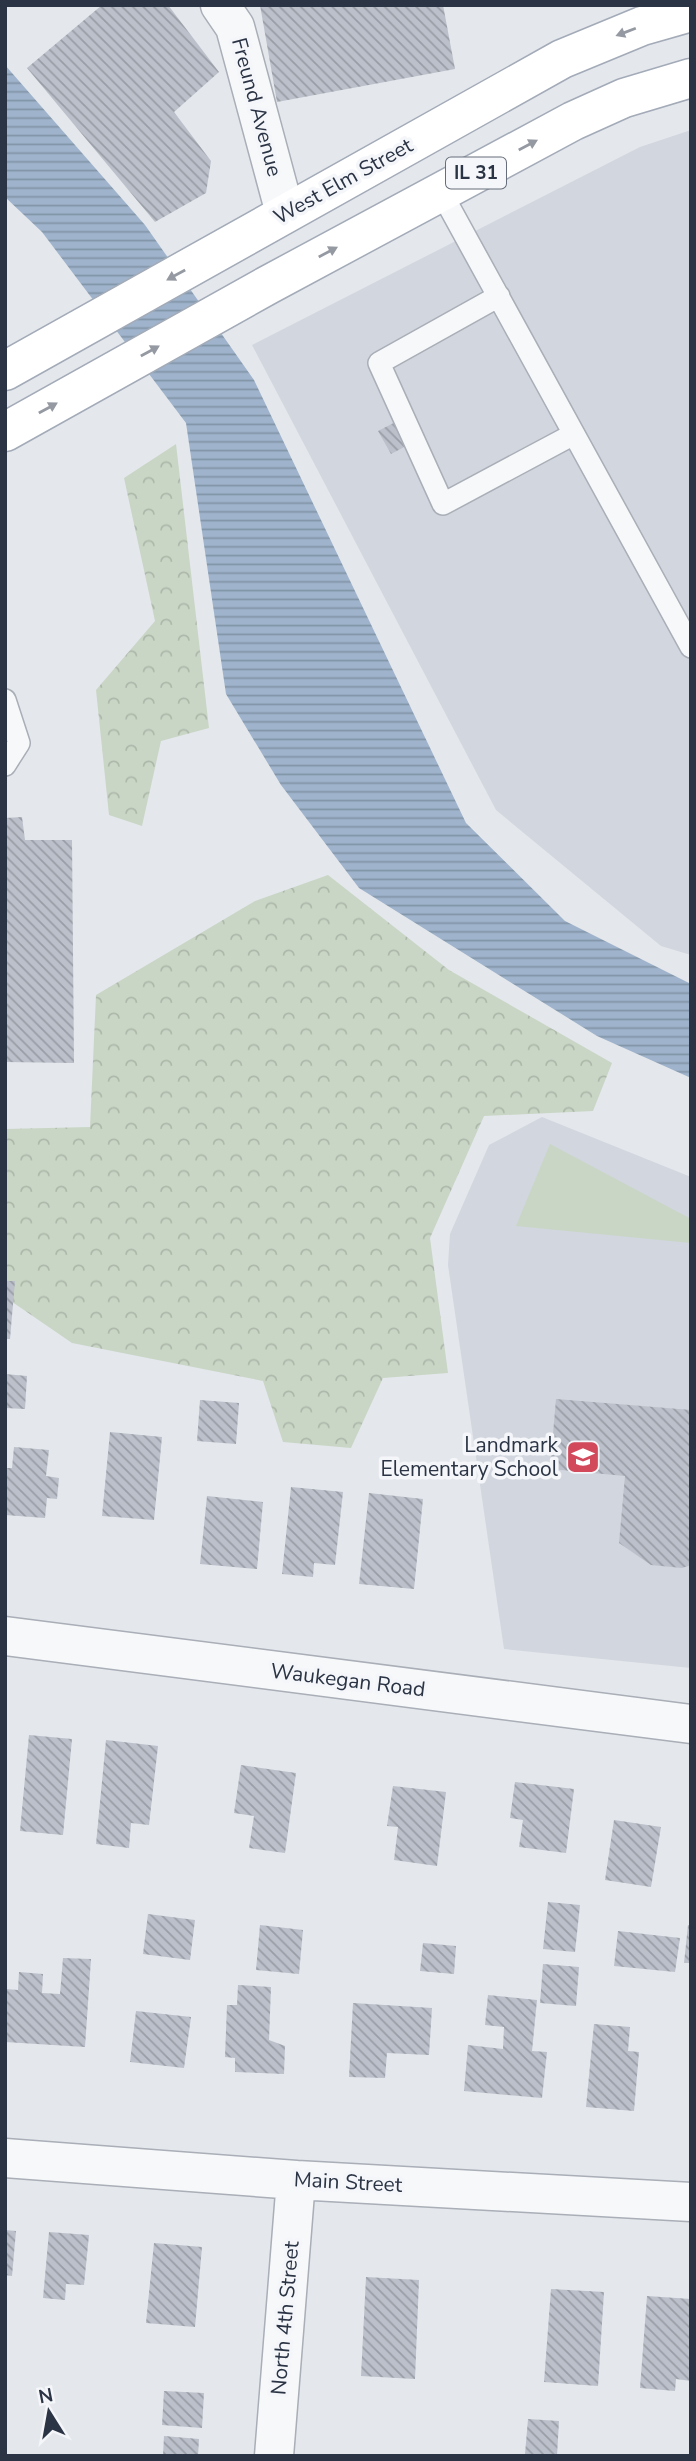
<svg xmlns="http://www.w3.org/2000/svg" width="696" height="2461" font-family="'Nunito Sans',sans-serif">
<defs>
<pattern id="forest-crowns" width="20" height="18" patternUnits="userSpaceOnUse" patternTransform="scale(1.75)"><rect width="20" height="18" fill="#c9d6c5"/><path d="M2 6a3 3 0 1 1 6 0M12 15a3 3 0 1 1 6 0" fill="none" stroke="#adb8ab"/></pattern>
<pattern id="water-rules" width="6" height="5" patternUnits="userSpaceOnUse" patternTransform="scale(1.75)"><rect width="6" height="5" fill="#9fb4cc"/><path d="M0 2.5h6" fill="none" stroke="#8293a7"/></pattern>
<pattern id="building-back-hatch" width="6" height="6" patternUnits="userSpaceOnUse" patternTransform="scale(1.75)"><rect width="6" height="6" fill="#bbc0ca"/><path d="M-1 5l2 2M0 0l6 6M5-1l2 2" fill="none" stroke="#989da6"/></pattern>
</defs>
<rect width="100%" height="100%" fill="#e4e7ec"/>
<path fill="#d2d6de" d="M691 130V955L661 946 496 810 252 345 640 147Z
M542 1117 691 1177V1668L504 1649 448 1265 450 1234 489 1145Z"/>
<path fill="url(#forest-crowns)" d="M176 444 209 728 161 741 142 826 109 815 96 690 155 621 124 478Z
M328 875 449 970 612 1063 593 1111 484 1116 430 1238 448 1373 383 1378 351 1448 283 1442 263 1381 72 1343 5 1297V1129L90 1127 96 995 255 901Z"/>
<path fill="#c9d6c5" d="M550 1144 691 1219V1243L516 1226Z"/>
<path fill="url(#water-rules)" d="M5 65 145 225 254 380 466 823 565 921 691 984V1078L597 1036 359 888 281 785 226 694 186 423 42 232 5 197Z"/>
<path fill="url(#building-back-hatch)" d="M102 5H168L219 72 174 112 211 161 206 193 155 222 27 68Z
M260 5H443L455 69 277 102Z
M413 413 425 436 391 454 378 431Z
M22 817 25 840H72L74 1063 5 1062V818Z
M5 1281H15L10 1339H5Z
M5 1374 27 1376 25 1409 5 1408Z
M556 1399 691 1410V1565L682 1568 651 1565 619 1543 625 1476 550 1469Z
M200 1400 239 1403 236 1444 197 1441Z
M110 1432 162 1437 154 1520 102 1516Z
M14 1447 49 1450 46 1476 59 1478 57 1499 47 1498 45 1518 5 1515V1468H12Z
M291 1487 343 1492 335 1565 314 1563 313 1577 282 1574Z
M369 1493 423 1499 414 1589 359 1584Z
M207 1496 263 1502 257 1569 200 1564Z
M29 1735 72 1739 63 1835 20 1831Z
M106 1740 158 1746 149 1825 131 1823 129 1848 96 1844Z
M241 1765 296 1773 285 1853 249 1848 254 1816 234 1813Z
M515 1782 574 1789 566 1853 519 1847 523 1820 510 1818Z
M393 1786 446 1792 437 1866 394 1860 398 1827 387 1826Z
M614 1820 661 1827 651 1887 605 1880Z
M548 1902 580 1905 575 1952 543 1949Z
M148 1914 195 1920 190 1960 143 1954Z
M260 1925 303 1930 299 1974 256 1970Z
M688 1925H691V1963H684Z
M618 1931 680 1938 675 1972 614 1966Z
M423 1943 456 1946 454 1974 420 1971Z
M63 1958 91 1959 85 2047 5 2042V1989L18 1990 19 1972 43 1974 42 1993 60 1994Z
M543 1964 579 1967 576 2006 540 2003Z
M238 1985 271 1987 269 2040 285 2046 284 2074 235 2072V2058L225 2057 227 2005H237Z
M488 1995 537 2000 532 2051 547 2052 542 2098 464 2091 468 2045 503 2049 504 2027 485 2025Z
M353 2003 432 2008 429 2055 387 2053 385 2078 349 2077Z
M136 2011 191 2017 184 2068 130 2062Z
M594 2024 630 2027 628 2051 639 2052 634 2111 586 2107Z
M5 2230 16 2231 12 2276 5 2275Z
M49 2232 89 2235 84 2285 66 2284 65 2300 43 2298Z
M154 2243 202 2247 195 2327 146 2323Z
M366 2277 419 2280 415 2379 361 2376Z
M551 2289 604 2292 598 2386 544 2382Z
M647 2296 691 2299V2381L676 2379 675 2391 640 2388Z
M164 2391 204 2393 202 2428 162 2425Z
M528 2419 559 2421 557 2456 525 2454Z
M164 2436 199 2439 198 2456H163Z"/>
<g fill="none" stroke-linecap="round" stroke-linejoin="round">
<g stroke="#a9aeb7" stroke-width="24">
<path id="service" d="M441 192 691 647
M499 296 379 363 443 504 574 434
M5 700 19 743 5 765"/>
</g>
<g stroke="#a9aeb7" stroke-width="41">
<path id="minor" d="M220 5 235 27 285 213
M5 1636 691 1724
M5 2158 296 2180 691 2202
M274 2456 296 2180"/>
</g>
<g stroke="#a3abb8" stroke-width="41">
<path id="primary" d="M5 371 562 59 642 26 691 12
M5 432 268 285 573 121 624 98 691 78"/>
</g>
<use href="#service" stroke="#f7f8fa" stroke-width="21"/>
<use href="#minor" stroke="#f7f8fa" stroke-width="38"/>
<use href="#primary" stroke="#fff" stroke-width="38"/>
</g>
<defs><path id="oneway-solid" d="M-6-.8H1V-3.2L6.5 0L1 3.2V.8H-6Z" transform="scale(1.75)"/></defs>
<g fill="#959aa2">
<use href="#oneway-solid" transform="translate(626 32) rotate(159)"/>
<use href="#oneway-solid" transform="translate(528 145) rotate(-28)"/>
<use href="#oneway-solid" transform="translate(328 252) rotate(-28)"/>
<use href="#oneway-solid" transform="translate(176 275) rotate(151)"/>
<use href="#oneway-solid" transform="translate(150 351) rotate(-29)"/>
<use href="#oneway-solid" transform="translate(48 408) rotate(-29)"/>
</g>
<defs>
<g id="school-square" transform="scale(1.75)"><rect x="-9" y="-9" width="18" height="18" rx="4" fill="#d1495b" stroke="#f4f6f9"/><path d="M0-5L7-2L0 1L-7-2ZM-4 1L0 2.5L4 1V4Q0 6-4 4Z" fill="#fff"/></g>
</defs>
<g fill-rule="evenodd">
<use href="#school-square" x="583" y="1457"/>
</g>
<g text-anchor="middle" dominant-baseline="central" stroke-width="7" stroke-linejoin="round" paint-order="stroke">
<rect fill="#f4f6f9" stroke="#676e7b" stroke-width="2" x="446" y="157.5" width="60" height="31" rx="5"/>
<g font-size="19" font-weight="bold" fill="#2b3445">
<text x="476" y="173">IL 31</text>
</g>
<g font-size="21" fill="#2b3445" stroke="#f4f6f9">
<text transform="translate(257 107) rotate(75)">Freund Avenue</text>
<text transform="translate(343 181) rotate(-29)">West Elm Street</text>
<text transform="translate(348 1680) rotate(7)">Waukegan Road</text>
<text transform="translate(348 2182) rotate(3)">Main Street</text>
<text transform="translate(285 2318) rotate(-85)">North 4th Street</text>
</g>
<g font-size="21" fill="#2b3445" stroke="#f4f6f9" text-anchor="end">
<text x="558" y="1445">Landmark<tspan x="558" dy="24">Elementary School</tspan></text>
</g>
</g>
<rect width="696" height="2461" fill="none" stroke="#2b3445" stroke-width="14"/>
<g transform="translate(49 2412) rotate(349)" stroke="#f4f6f9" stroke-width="5" paint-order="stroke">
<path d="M0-5L12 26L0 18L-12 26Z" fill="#2b3445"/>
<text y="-10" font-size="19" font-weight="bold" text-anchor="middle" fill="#2b3445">N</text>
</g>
</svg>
